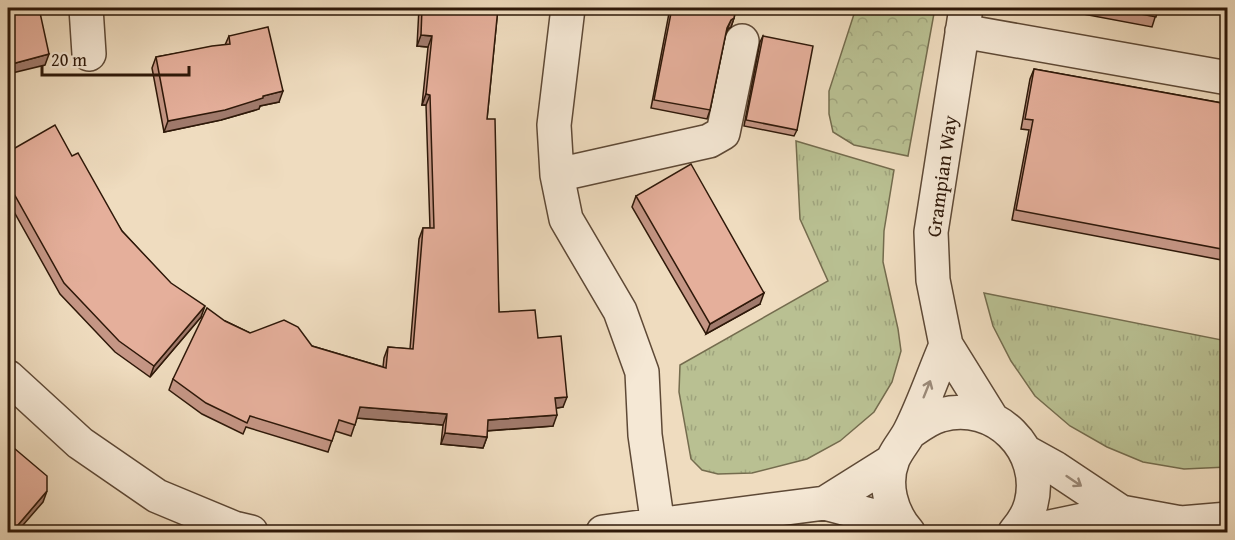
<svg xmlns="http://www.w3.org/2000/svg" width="1235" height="540" font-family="'Gentium Book Plus',serif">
<defs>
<pattern id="grass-tufts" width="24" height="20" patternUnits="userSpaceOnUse" patternTransform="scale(1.5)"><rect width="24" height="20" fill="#b9c092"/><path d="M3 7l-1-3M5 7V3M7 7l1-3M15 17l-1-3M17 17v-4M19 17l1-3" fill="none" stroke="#9fa47d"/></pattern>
<pattern id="forest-crowns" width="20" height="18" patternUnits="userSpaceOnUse" patternTransform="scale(1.5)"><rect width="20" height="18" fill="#b9c092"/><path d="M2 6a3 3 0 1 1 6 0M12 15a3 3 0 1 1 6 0" fill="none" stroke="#9fa47d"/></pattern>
</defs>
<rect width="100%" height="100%" fill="#efdcbf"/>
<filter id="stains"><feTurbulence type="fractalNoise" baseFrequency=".00333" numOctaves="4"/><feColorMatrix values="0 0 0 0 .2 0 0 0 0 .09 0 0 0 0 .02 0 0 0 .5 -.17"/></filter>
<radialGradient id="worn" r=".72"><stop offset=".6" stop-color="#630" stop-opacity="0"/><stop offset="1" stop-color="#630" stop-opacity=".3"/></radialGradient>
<path fill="url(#grass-tufts)" stroke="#746c4e" stroke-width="1.5" d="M796 141 894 170 884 231 883 262 898 329 901 351 892 382 874 412 840 441 807 459 752 473 718 474 702 470 691 459 679 392 680 365 828 281 800 219Z
M984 293 1227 341V467L1184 469 1143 462 1107 447 1070 426 1035 396 1011 361 993 326Z"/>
<path fill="url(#forest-crowns)" stroke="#746c4e" stroke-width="1.5" d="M856 8H935L908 156 854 145 833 132 829 114V91Z"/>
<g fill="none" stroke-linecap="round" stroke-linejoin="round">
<g stroke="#5e4936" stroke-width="36">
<path id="minor" d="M86 8 89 54
M568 8 554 125 557 175 566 219 620 311 642 372 645 435 658 526
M966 8 931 232 933 280 946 345 992 419
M962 31 1228 78
M557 175 709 141 723 133 742 41
M8 377 80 443 157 496 234 528 251 532
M909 433C919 426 929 418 941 415 995 400 1045 450 1031 504 1028 515 1022 524 1015 532
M1026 452 1055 468 1121 512 1181 523 1228 519
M825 503 892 461
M603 532 825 503 900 523
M908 532C891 513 883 484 893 459 898 448 905 441 910 431 924 403 934 373 946 345
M1026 532 1121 512"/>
</g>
<use href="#minor" stroke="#f5e8d5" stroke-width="33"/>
</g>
<path fill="#c59685" stroke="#2e1809" stroke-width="1.5" d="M419 8H498L487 119 499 312 538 338 563 407 556 408 553 426 487 431V437L483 448 441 444 443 425 357 418 351 436 335 431 328 452 246 427 243 434 202 414 169 390 173 379 225 321 250 333 312 346 383 367 384 358 388 347 410 349 419 239 423 228H430L426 105H422L428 47 417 46Z
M670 8H736L734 18 731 27 728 29 726 32 710 110 707 119 651 108Z
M1051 8H1158L1152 27Z
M229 36 279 102 260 106 259 109 221 120 164 132 152 68 156 57 225 45Z
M763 36 797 130 794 136 744 126 760 42Z
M1034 69 1227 104V261L1012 220 1029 130 1021 129 1030 79Z
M8 152 72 156 122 231 201 317 150 377 115 352 60 294 8 201Z
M636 196 760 304 706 334 632 207Z"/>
<path fill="#a07a6c" stroke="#2e1809" stroke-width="1.5" d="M734 18 731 27 728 29 724 37 731 20Z
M421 35 432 36 428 47 417 46Z
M49 54 45 65 8 74V65Z
M283 91 279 102 260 106 259 109 221 120 164 132 168 121 263 96Z
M426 94 430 95 426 105H422Z
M764 293 760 304 706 334 710 324Z
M205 306 201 317 150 377 154 366Z
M567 397 563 407 551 409 555 398Z
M360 407 447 414 443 425 356 418Z
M557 415 553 426 484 431 488 420Z
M445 433 487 437 483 448 441 444Z
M47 491 43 502 17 532H12Z"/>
<path fill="#e5af9b" stroke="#2e1809" stroke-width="1.5" d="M8 8H39L49 54 8 65Z
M422 8H498L487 119H495L499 312 535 310 538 338 561 336 567 397 555 398 557 415 488 420 487 437 445 433 447 414 360 407 355 425 339 420 332 441 250 416 247 423 206 403 173 379 207 308 225 321 250 333 284 320 298 327 312 346 386 368 388 347 413 349 423 228H434L430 95 426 94 432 36 421 35Z
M672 8H736L734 18 731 20 727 28 710 110 654 100Z
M1108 8H1158L1156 17Z
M268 27 283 91 263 96V98L225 110 168 121 156 57 212 46 230 44 229 36Z
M763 36 813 46 797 130 746 120Z
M1034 69 1227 104V250L1016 210 1033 120 1025 119Z
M55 125 72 156 78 153 122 231 171 283 205 306 154 366 119 341 64 283 8 183V152Z
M691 164 764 293 710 324 636 196Z
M8 443 47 476V491L12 532H8Z"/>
<defs><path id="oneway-shaft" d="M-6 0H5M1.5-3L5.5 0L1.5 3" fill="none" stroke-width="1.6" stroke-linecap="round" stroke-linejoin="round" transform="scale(1.5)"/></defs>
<g stroke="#9b8a79">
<use href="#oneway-shaft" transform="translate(927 389) rotate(-68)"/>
<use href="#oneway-shaft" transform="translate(1074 481) rotate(34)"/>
</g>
<g text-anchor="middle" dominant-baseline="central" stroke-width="5" stroke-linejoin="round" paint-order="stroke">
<g font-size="20" fill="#2e1809" stroke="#f5e8d5">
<text transform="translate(941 176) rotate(-82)">Grampian Way</text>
</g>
</g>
<rect width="1235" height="540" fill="none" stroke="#efdcbf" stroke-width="30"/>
<rect x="9" y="9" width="1217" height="522" fill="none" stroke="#2e1809" stroke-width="3"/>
<rect x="15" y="15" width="1205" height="510" fill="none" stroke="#2e1809" stroke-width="1.5"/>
<path d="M42 66v9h147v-9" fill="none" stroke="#2e1809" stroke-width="3"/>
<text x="51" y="66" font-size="18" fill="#2e1809" stroke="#f5e8d5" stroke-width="4.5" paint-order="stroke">20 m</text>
<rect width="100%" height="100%" filter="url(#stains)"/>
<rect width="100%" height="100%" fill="url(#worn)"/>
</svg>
